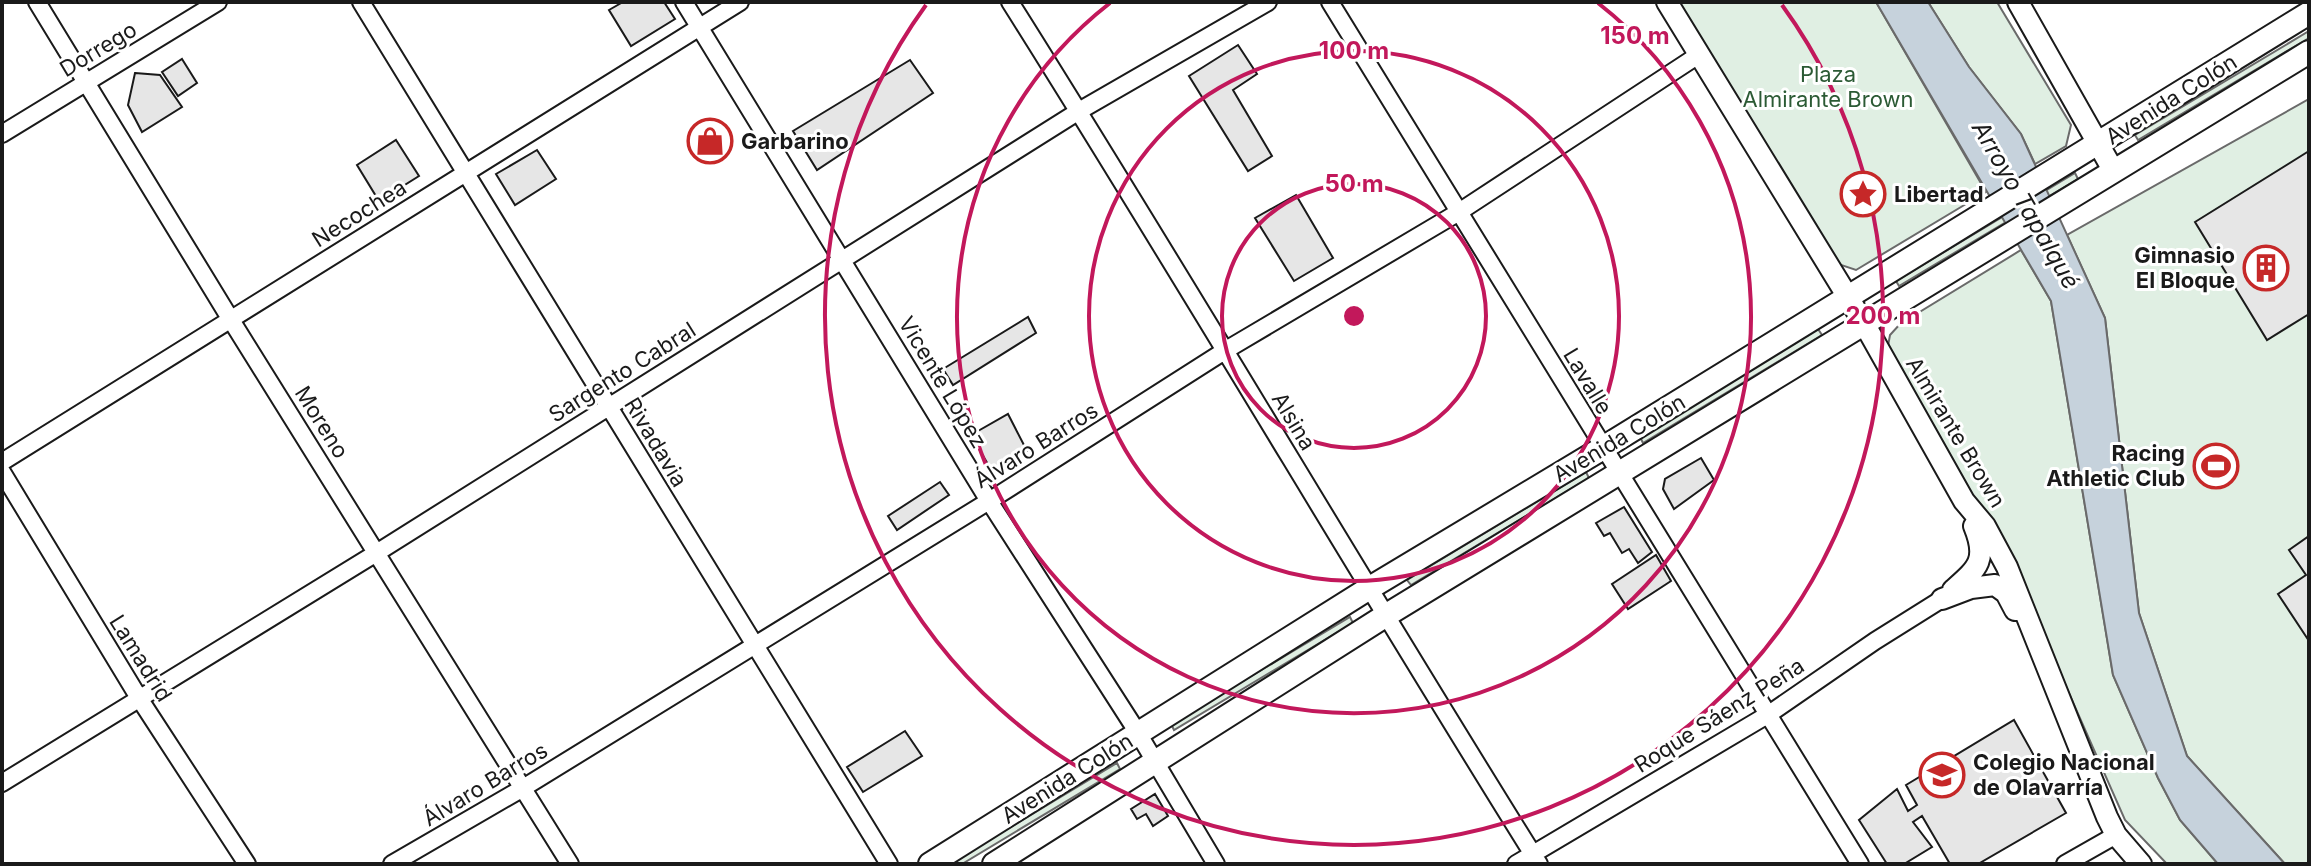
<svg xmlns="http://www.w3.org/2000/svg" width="2311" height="866" font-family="Inter,sans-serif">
<rect width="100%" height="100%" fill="#fff"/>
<path fill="#e0efe3" stroke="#6a6a6a" stroke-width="2" d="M1677 2H1876L1986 192 1856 270 1838 264Z
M1928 2H1997L2071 125 2066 146 2035 164 2021 134 1969 67Z
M2309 31V38L2138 140 2135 135Z
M2309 99V864H2285L2187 756 2139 613 2105 318 2067 235Z
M2075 173 2078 179 1899 286 1896 281Z
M2021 250 2051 301 2113 675 2158 778 2180 820 2218 864H2167L2125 820 2060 673 1968 489 1888 346 1890 335 1900 324Z
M1818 329 1822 335 1643 443 1640 437Z
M1586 472 1589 478 1411 585 1407 580Z
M1350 617 1353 623 1174 730 1171 724Z
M1117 763 1120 769 962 864H949Z"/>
<path fill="#c6d2dc" stroke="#6a6a6a" stroke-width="2" d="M1876 2H1928L1969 67 2021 134 2105 318 2139 613 2187 756 2285 864H2218L2180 820 2158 778 2113 675 2051 301Z"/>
<path fill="#e6e6e6" stroke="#1a1a1a" stroke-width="2" d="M623 2H664L675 19 631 46 609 10Z
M1238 45 1257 74 1233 90 1272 156 1248 171 1189 76Z
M182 59 197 83 178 96 162 72Z
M910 60 933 93 817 170 793 131Z
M135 73 160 75 182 107 142 132 128 105Z
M396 140 419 176 379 201 357 165Z
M537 150 556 179 515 205 496 174Z
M2309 151V314L2267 340 2195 222Z
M1296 195 1333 258 1294 281 1255 218Z
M1028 317 1036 333 953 385 943 369Z
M1008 414 1027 451 993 473 971 435Z
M1701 458 1714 480 1674 509 1663 489 1665 479Z
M940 482 949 495 897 530 888 516Z
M1624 507 1652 552 1638 563 1629 549 1622 553 1610 533 1604 536 1596 523Z
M2309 536V641L2278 594 2306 575 2289 550Z
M1656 555 1671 581 1628 609 1612 584Z
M2014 720 2066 813 1978 864H1950L1922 816 1913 822 1932 847 1904 864H1887L1859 820 1897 789 1908 811 1917 805 1906 785Z
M905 731 922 756 863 792 847 767Z
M1155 794 1168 816 1153 826 1146 814 1137 819 1131 809Z"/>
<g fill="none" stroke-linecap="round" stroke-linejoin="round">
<g stroke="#1a1a1a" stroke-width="20">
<path id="minor" d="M37 2 231 320 570 864
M361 2 889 864
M684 2 989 501 1138 733 1216 864
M1010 2C1190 287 1360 578 1539 864
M1330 2 1860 864
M2 134 218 2
M2 462 740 2
M2 472 139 698 247 864
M2 783 378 552 1079 111 1268 2
M392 864 523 788 989 501 1226 350 1459 212 1700 54
M1516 864 1769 714 1875 641 1942 599
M2065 864 2116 835"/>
</g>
<g stroke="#1a1a1a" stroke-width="24">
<path id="tertiary" d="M1667 2 1865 325 1964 501 1985 526 2007 567 2107 817 2116 835 2141 864
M2018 2 2113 170
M1953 590C1978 568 1988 560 1974 526
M1942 599 1971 588 1995 585 2006 593 2015 610"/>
</g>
<g stroke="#1a1a1a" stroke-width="26">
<path id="secondary" d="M930 864 1368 589 1603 448 2309 13
M994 864 1385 616 2309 52"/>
</g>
<use href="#minor" stroke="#fff" stroke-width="16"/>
<use href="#tertiary" stroke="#fff" stroke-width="20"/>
<use href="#secondary" stroke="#fff" stroke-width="22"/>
</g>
<g fill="none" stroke="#c2185b" stroke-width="4">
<circle cx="1354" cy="316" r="132"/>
<circle cx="1354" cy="316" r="265"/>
<path d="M1598 3A397 397 0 1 1 1110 3"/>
<path d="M1782 5A529 529 0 1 1 926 5"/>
</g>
<defs>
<g id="shop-ring" transform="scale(2.3)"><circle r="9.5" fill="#fff" stroke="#c62828" stroke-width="1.5"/><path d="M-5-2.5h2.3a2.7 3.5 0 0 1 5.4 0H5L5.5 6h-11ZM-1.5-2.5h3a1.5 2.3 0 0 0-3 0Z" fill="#c62828"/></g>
<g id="sight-ring" transform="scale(2.3)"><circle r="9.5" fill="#fff" stroke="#c62828" stroke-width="1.5"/><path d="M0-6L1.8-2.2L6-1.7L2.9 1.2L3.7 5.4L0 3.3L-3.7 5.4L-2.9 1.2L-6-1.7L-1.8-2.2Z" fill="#c62828"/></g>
<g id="building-ring" transform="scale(2.3)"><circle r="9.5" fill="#fff" stroke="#c62828" stroke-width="1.5"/><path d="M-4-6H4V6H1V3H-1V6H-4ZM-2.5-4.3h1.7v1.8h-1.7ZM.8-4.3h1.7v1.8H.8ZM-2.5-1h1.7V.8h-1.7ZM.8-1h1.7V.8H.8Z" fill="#c62828"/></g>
<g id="stadium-ring" transform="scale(2.3)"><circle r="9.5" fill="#fff" stroke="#c62828" stroke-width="1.5"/><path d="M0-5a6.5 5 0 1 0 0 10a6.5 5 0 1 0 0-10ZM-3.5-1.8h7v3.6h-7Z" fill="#c62828"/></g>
<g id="school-ring" transform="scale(2.3)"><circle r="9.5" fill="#fff" stroke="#c62828" stroke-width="1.5"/><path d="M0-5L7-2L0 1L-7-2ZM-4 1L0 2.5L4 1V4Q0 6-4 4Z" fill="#c62828"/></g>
</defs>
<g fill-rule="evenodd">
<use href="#shop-ring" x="710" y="141"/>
<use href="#sight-ring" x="1863" y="194"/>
<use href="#building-ring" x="2266" y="268"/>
<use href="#stadium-ring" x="2216" y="466"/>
<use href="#school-ring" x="1942" y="775"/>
</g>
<g text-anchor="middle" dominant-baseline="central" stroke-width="6" stroke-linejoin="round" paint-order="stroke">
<g font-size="22" fill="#1a1a1a" stroke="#fff">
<text transform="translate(98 49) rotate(-31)">Dorrego</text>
<text transform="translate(2171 99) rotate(-32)">Avenida Colón</text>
<text transform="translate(359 213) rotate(-32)">Necochea</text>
<text transform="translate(622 372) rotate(-32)">Sargento Cabral</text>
<text transform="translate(1588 381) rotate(59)">Lavalle</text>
<text transform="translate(943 382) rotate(59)">Vicente López</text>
<text transform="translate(1294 421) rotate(59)">Alsina</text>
<text transform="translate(322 422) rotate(58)">Moreno</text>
<text transform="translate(1956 432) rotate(59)">Almirante Brown</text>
<text transform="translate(1619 438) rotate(-31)">Avenida Colón</text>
<text transform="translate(656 442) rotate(59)">Rivadavia</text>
<text transform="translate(1036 445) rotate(-32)">Álvaro Barros</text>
<text transform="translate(141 658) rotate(58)">Lamadrid</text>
<text transform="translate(1719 715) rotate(-32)">Roque Sáenz Peña</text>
<text transform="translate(1067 778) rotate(-32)">Avenida Colón</text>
<text transform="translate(485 784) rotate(-31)">Álvaro Barros</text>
</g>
<g font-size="22" fill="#2b5a34" stroke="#fff">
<text x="1828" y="74">Plaza<tspan x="1828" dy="25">Almirante Brown</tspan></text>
</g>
<g font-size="22" font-weight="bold" fill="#1a1a1a" stroke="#fff" text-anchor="start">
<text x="741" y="141">Garbarino</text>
<text x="1894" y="194">Libertad</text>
<text x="2235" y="255" text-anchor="end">Gimnasio<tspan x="2235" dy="25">El Bloque</tspan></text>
<text x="2185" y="453" text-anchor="end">Racing<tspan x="2185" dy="25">Athletic Club</tspan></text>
<text x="1973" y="762">Colegio Nacional<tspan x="1973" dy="25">de Olavarría</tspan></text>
</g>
<g font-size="24" font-style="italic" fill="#1a1a1a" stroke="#fff">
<text transform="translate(2026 205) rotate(60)">Arroyo Tapalqué</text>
</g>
</g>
<circle cx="1354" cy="316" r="12" fill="#c2185b" stroke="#fff" stroke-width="4"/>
<g font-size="24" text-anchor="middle" font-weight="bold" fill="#c2185b" stroke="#fff" stroke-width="6" stroke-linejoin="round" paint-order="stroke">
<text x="1635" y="44">150 m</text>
<text x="1354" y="59">100 m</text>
<text x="1354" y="192">50 m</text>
<text x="1883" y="324">200 m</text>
</g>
<rect width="2311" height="866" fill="none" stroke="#1a1a1a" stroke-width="8"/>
</svg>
